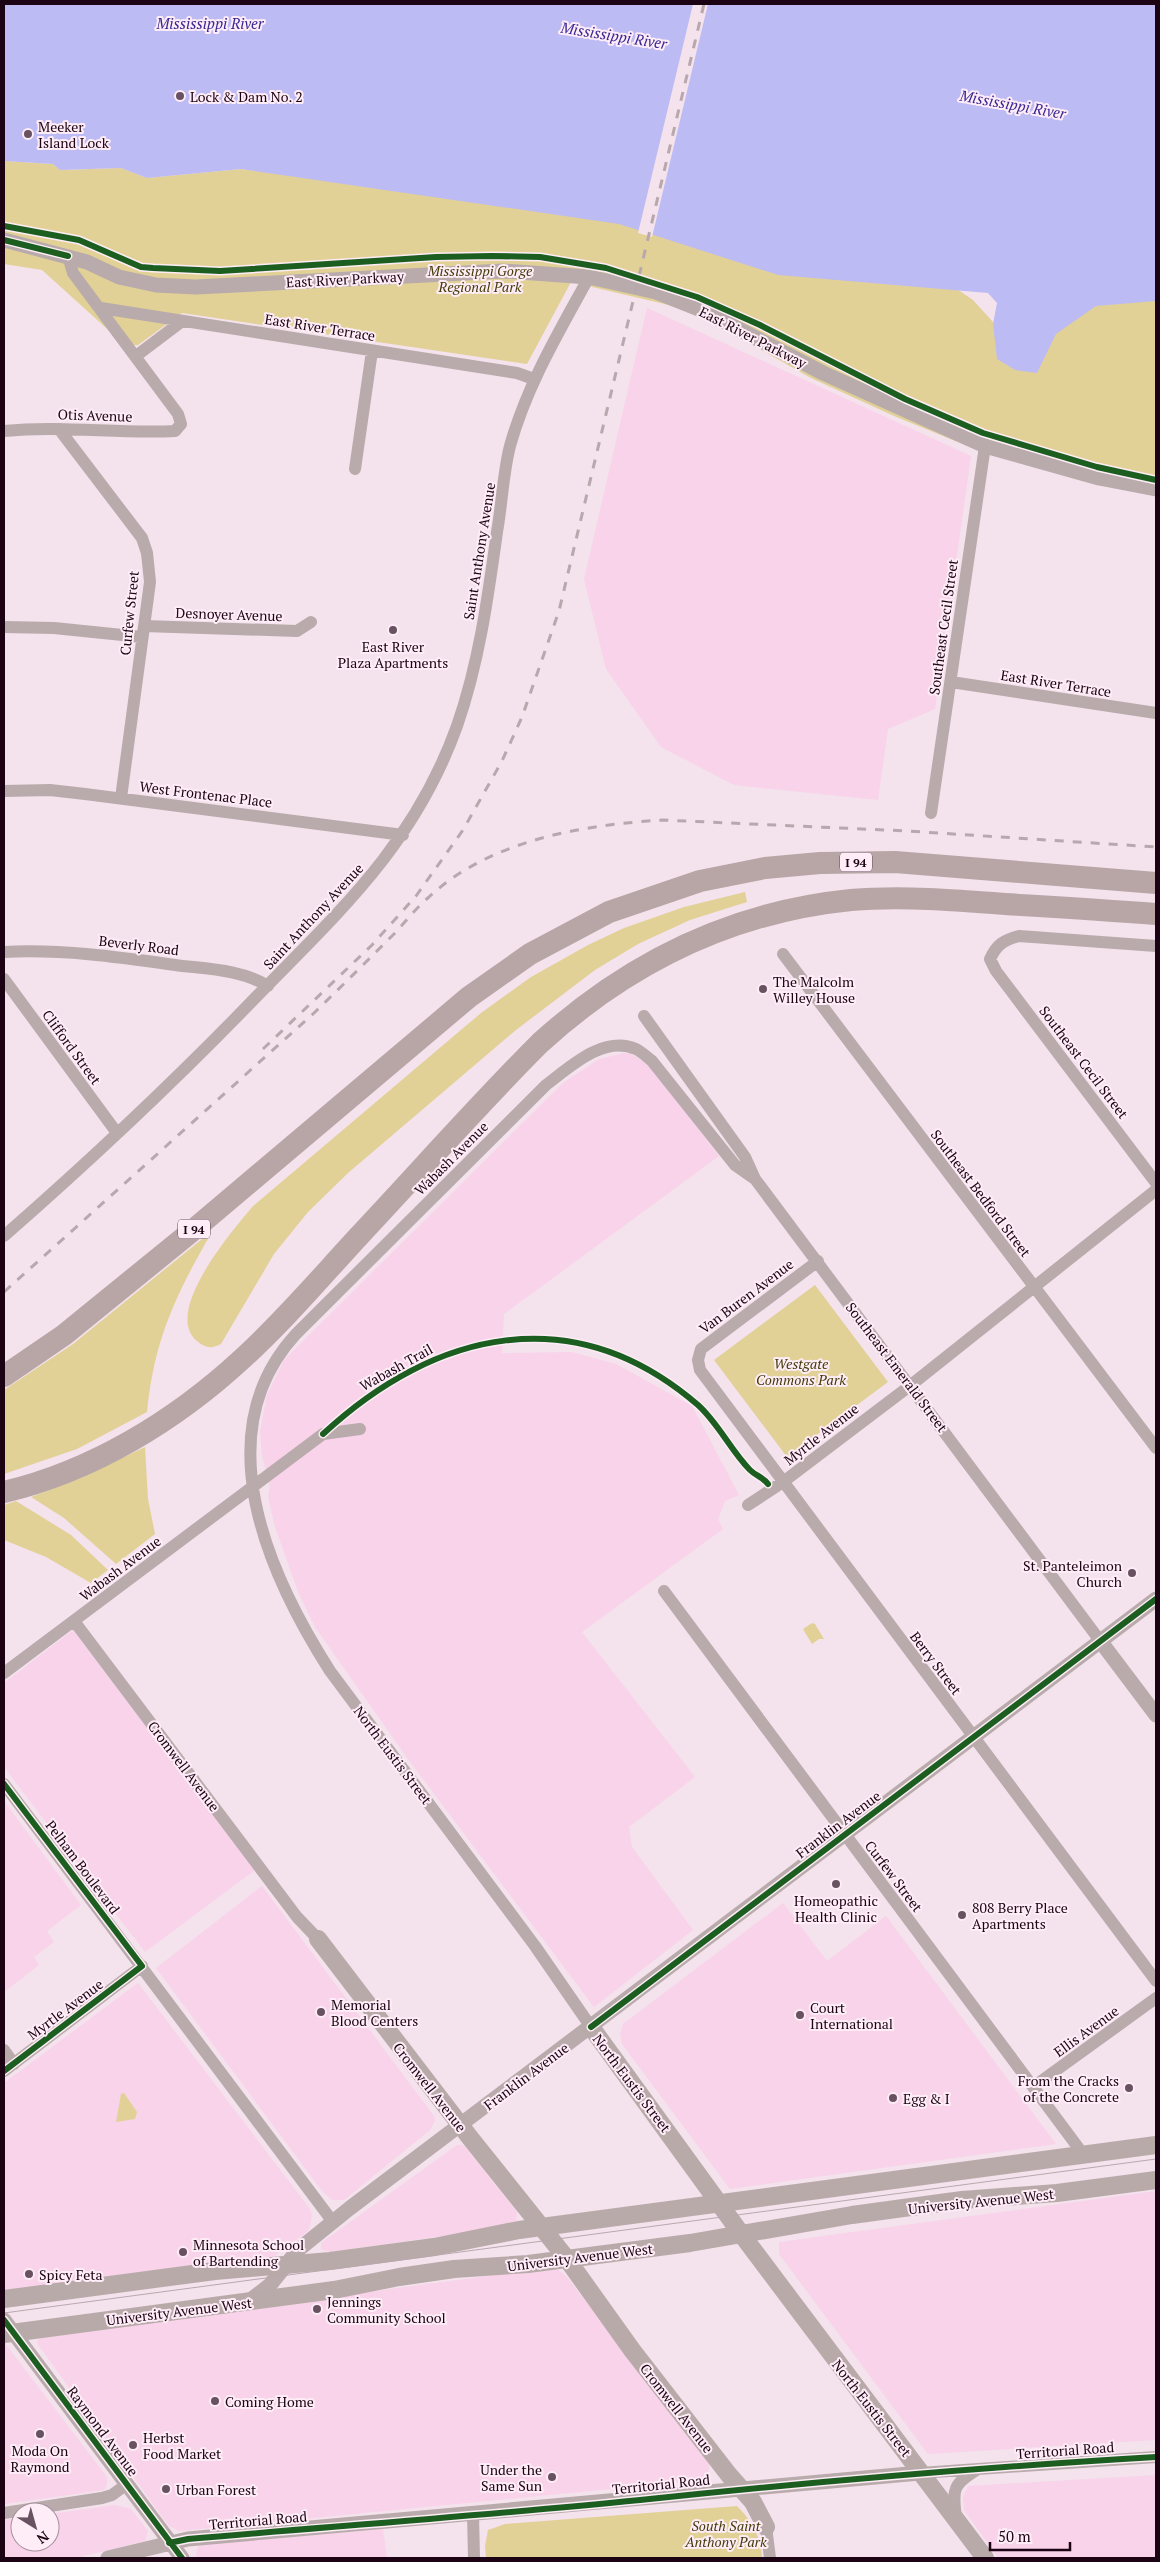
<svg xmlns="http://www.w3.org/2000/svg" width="1160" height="2562" font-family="'PT Serif',serif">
<rect width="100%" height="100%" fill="#f4e2ed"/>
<path fill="#f8d3ea" d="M647 308 971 456 935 709 888 729 878 800 734 785 661 747 606 669 584 579Z
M629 1052 652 1068 719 1156 504 1314 502 1353 571 1352 616 1364 692 1406 739 1495 725 1501 718 1519 723 1529 582 1632 695 1777 629 1827 632 1847 693 1930 594 2007 408 1759 315 1627 299 1594 275 1527 268 1496 270 1487 262 1455 260 1431 267 1395 284 1360 563 1083 599 1059Z
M73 1630 255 1870 145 1952 4 1767V1683Z
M4 1801 81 1905 47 1931 54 1942 34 1957 39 1965 4 1992Z
M262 1886 434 2116 435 2121 430 2130 344 2200H332L322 2191 156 1968Z
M783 1903 827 1961 886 1916 1056 2144 730 2189 622 2044 620 2034 623 2024Z
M138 1983 310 2209 312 2215 310 2226 308 2231 272 2258 4 2293V2083Z
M457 2145H462L465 2147 517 2212 516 2223 511 2226 330 2252 321 2249V2243Z
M1156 2191V2440L928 2454 779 2254V2242Z
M554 2267 566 2276 710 2460 709 2470 703 2480 179 2531 168 2525 37 2343 38 2340 45 2335Z
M4 2342 107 2477V2485L104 2490 4 2504Z
M1156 2475V2558H998L964 2510 963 2497 968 2486Z
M115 2505 131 2509 148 2531 145 2541 76 2558H4V2520L20 2518V2542H50V2514Z
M383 2529 387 2558H197L196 2555 198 2546 203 2544Z"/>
<path fill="#e2d196" d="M4 161 53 164 60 170 121 168 147 178 241 169 615 216 948 283 973 300 993 322 1000 352 1101 297 1156 298V495L970 447 894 416 811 378 714 323 673 306 571 282 527 364 182 313 138 345 126 346 42 270 4 264Z
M745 892 747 902 690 920 638 944 595 970 516 1030 348 1173 308 1212 274 1254 221 1344C212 1349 205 1348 197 1341 162 1312 233 1230 253 1206L481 1013 531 977 588 945 624 928 684 907Z
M207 1235 209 1237C174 1298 154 1342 147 1412L77 1449 4 1474V1390L73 1344Z
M815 1285 888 1382 787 1457 714 1360Z
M145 1447 148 1499 155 1534 116 1564 64 1518 31 1497 81 1478Z
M16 1501 71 1535 108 1570 91 1583 46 1557 4 1540V1505Z
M812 1623 815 1624 824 1639H819L812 1644 803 1629Z
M124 2093 137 2112 135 2119 116 2122 121 2094Z
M737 2506C752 2521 761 2537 762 2558H486L485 2546 488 2530 505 2524Z"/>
<path fill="#bdbbf3" d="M4 4H1156V301L1096 306 1056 334 1037 373 1015 370 997 359 993 324 997 303 988 293 778 275 619 224 241 169 147 178 121 168 60 170 53 164 4 161Z"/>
<path fill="#f4e2ed" d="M693 4H708L652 237 638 233Z"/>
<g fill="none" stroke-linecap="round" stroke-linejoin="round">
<path stroke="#b9abab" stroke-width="12" d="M101 308 517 373 534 379
M136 356 181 322
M59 429 142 538 147 553 150 582 121 798
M4 431C61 425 118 434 175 431L181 424 178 414 73 273 68 256
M355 469 372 351
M144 626 297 631 311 622
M4 627 54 628 142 637
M951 682 1156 713
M4 791 50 790 85 794 403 835
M931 813 985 446
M1156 946 1019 936C1004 940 997 944 990 959L996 971 1156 1183
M4 952C62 949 118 957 175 965 206 969 240 969 268 986
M783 954 1156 1448
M4 979 117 1133
M644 1016 745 1157 755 1179 1101 1642
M4 1236C92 1159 177 1079 258 995 342 909 415 843 457 726 479 663 488 597 497 532 502 504 503 473 510 446 527 385 559 332 589 277
M818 1261 701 1349 698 1360 700 1370 1156 1981
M748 1505 783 1482 911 1385 1156 1190
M664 1591 1083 2154
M74 1621 297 1917 318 1939
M4 1673 323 1434 360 1429
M4 1784 333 2222
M591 2027 535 1946 330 1671C268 1574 205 1433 296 1334L546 1085C570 1067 603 1035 636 1049 642 1052 647 1057 652 1061L735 1165 755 1179
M4 2050 14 2064
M4 2071 142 1966
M1033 2087 1156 1998
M920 2473 1156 2457
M4 2513 102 2498 112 2495 127 2484
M473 2514 474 2558
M956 2517C952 2489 953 2484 978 2469
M766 2527 770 2558"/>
<path stroke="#b9abab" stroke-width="15" d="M4 240 87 262 119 277 156 285 196 287 503 271 589 277 656 292 704 311 823 373 985 446 1099 478 1156 489
M1101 1642 1156 1715
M248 2302 270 2285 298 2250 350 2208 1156 1599
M4 2320 182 2558
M108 2558 188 2539 920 2473"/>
<path stroke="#b9aaaa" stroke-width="18" d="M318 1939 471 2139 567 2259 632 2350 729 2475 753 2502 766 2527
M591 2027 742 2235 985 2558
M4 2299 215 2271 330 2261 434 2247 519 2230 1156 2145
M4 2334 334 2290 399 2277 454 2269 528 2264 690 2243 852 2215 962 2200 1057 2193 1156 2180"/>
<path stroke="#b8a6a7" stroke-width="22" d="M4 1376 64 1335 192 1231 469 997 530 954 609 912 700 881 765 868 820 863 895 862 1156 883
M4 1492C93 1471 176 1420 242 1359 284 1321 321 1277 359 1236 420 1171 478 1105 540 1043 628 963 731 912 851 900 902 896 954 900 1005 904 1056 907 1106 910 1156 914"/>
<path stroke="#b8a8ad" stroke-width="1" d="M4 2313 1156 2159"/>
<path stroke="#b8a8ad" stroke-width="3" stroke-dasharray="9 9" stroke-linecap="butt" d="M263 1049 372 945 416 896 463 830 502 761 522 717 559 611 704 4
M4 1292 314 1013C341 987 368 960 395 933 406 921 416 908 429 897 490 840 582 825 663 820L907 831 1156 847"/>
<g stroke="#feedf7" stroke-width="9">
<path id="cycleway" d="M4 226 79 240 141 267 153 268 220 271 436 257 492 256 540 257 606 268 697 297 760 325 905 399 983 433 1097 467 1156 480
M4 240 68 256
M323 1434C435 1330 574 1298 698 1405 719 1424 731 1451 750 1470 756 1476 763 1477 768 1484
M4 1784 142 1966 4 2071
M591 2027 1156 1599
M4 2320 182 2558
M169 2543 188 2539C339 2526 490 2515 640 2500 812 2482 984 2467 1156 2457"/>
</g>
<use href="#cycleway" stroke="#1b5e20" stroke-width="6"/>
</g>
<g fill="#685160" stroke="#feedf7" stroke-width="2">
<circle cx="180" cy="96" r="5"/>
<circle cx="28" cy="134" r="5"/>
<circle cx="393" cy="630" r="5"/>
<circle cx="763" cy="989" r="5"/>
<circle cx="1132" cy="1573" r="5"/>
<circle cx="836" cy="1884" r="5"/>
<circle cx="962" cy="1915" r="5"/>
<circle cx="321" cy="2012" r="5"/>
<circle cx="800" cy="2015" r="5"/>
<circle cx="1129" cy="2088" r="5"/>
<circle cx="893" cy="2098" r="5"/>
<circle cx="183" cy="2252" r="5"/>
<circle cx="29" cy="2274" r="5"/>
<circle cx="317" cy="2309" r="5"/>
<circle cx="215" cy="2401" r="5"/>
<circle cx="40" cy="2434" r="5"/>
<circle cx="133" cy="2445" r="5"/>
<circle cx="552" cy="2477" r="5"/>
<circle cx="166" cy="2489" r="5"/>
</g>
<g text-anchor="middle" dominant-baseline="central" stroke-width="4" stroke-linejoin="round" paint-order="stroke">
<g fill="#feedf7" stroke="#604958" stroke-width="1">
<rect x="840" y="852.5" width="32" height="19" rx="4"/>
<rect x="178" y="1219.5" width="32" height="19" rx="4"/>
</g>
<g font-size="12" font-weight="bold" fill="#1c0314">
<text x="856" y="862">I 94</text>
<text x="194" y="1229">I 94</text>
</g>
<g font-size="14" fill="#1c0314" stroke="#feedf7" text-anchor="start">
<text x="190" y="96">Lock &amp; Dam No. 2</text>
<text x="38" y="126">Meeker<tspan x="38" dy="16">Island Lock</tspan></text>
<text x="393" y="646" text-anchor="middle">East River<tspan x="393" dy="16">Plaza Apartments</tspan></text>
<text x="773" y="981">The Malcolm<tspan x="773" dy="16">Willey House</tspan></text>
<text x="1122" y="1565" text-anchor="end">St. Panteleimon<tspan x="1122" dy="16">Church</tspan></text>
<text x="836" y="1900" text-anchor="middle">Homeopathic<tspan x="836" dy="16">Health Clinic</tspan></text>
<text x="972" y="1907">808 Berry Place<tspan x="972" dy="16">Apartments</tspan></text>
<text x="331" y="2004">Memorial<tspan x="331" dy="16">Blood Centers</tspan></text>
<text x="810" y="2007">Court<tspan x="810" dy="16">International</tspan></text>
<text x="1119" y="2080" text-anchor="end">From the Cracks<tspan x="1119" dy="16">of the Concrete</tspan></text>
<text x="903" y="2098">Egg &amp; I</text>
<text x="193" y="2244">Minnesota School<tspan x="193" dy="16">of Bartending</tspan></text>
<text x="39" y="2274">Spicy Feta</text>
<text x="327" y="2301">Jennings<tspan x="327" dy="16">Community School</tspan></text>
<text x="225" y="2401">Coming Home</text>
<text x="143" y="2437">Herbst<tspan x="143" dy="16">Food Market</tspan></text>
<text x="40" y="2450" text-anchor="middle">Moda On<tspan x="40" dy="16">Raymond</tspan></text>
<text x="542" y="2469" text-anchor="end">Under the<tspan x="542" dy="16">Same Sun</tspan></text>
<text x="176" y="2489">Urban Forest</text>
</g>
<g font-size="14" font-style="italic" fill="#423b09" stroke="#feedf7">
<text x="480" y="270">Mississippi Gorge<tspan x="480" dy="16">Regional Park</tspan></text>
<text x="801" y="1363">Westgate<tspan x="801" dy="16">Commons Park</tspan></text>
<text x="726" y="2525">South Saint<tspan x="726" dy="16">Anthony Park</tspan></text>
</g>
<g font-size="14" fill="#1c0314" stroke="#feedf7">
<text transform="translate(345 279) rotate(-3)">East River Parkway</text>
<text transform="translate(320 327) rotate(9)">East River Terrace</text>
<text transform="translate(753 337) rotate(27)">East River Parkway</text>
<text transform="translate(95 415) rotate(2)">Otis Avenue</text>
<text transform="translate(479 551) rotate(-81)">Saint Anthony Avenue</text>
<text transform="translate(129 613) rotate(-84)">Curfew Street</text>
<text transform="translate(229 614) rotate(2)">Desnoyer Avenue</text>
<text transform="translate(943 627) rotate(-82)">Southeast Cecil Street</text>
<text transform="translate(1056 683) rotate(9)">East River Terrace</text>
<text transform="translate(206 794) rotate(7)">West Frontenac Place</text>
<text transform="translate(313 916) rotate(-47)">Saint Anthony Avenue</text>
<text transform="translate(139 945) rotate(7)">Beverly Road</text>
<text transform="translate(72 1047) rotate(54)">Clifford Street</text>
<text transform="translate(1084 1062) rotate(53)">Southeast Cecil Street</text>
<text transform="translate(451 1158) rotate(-45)">Wabash Avenue</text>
<text transform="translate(981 1193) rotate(53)">Southeast Bedford Street</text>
<text transform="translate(746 1296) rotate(-37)">Van Buren Avenue</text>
<text transform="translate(396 1367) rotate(-29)">Wabash Trail</text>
<text transform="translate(897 1367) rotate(53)">Southeast Emerald Street</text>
<text transform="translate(821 1434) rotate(-38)">Myrtle Avenue</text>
<text transform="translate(120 1568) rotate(-37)">Wabash Avenue</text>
<text transform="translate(936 1663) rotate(53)">Berry Street</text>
<text transform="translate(393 1755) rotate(53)">North Eustis Street</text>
<text transform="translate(184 1766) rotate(53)">Cromwell Avenue</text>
<text transform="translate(838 1824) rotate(-37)">Franklin Avenue</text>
<text transform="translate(83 1867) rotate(53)">Pelham Boulevard</text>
<text transform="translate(894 1876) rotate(53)">Curfew Street</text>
<text transform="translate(65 2009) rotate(-37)">Myrtle Avenue</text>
<text transform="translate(1086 2031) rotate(-36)">Ellis Avenue</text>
<text transform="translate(526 2076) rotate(-37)">Franklin Avenue</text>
<text transform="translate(632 2083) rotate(53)">North Eustis Street</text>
<text transform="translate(430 2087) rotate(52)">Cromwell Avenue</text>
<text transform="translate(981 2201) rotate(-6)">University Avenue West</text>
<text transform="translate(580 2257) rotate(-7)">University Avenue West</text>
<text transform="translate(179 2311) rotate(-7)">University Avenue West</text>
<text transform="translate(677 2408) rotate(52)">Cromwell Avenue</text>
<text transform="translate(872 2408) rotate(52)">North Eustis Street</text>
<text transform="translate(103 2431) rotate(53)">Raymond Avenue</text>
<text transform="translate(1065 2450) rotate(-4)">Territorial Road</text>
<text transform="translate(661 2484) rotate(-6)">Territorial Road</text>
<text transform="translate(258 2520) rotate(-5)">Territorial Road</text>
</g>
<g font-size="15" font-style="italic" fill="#382894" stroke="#feedf7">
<text x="210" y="23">Mississippi River</text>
<text transform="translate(614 35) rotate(9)">Mississippi River</text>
<text transform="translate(1013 104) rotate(10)">Mississippi River</text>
</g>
</g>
<rect width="1160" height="2562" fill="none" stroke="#1c0314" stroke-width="10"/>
<g transform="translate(35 2527) rotate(143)"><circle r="24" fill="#feedf7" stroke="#a48f9c"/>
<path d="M0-4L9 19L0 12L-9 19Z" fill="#685160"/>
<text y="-8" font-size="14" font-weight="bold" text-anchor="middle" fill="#1c0314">N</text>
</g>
<path d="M990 2542v8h80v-8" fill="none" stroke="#1c0314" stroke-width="2.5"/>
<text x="998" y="2542" font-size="15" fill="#1c0314" stroke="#feedf7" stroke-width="4" paint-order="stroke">50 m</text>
</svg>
